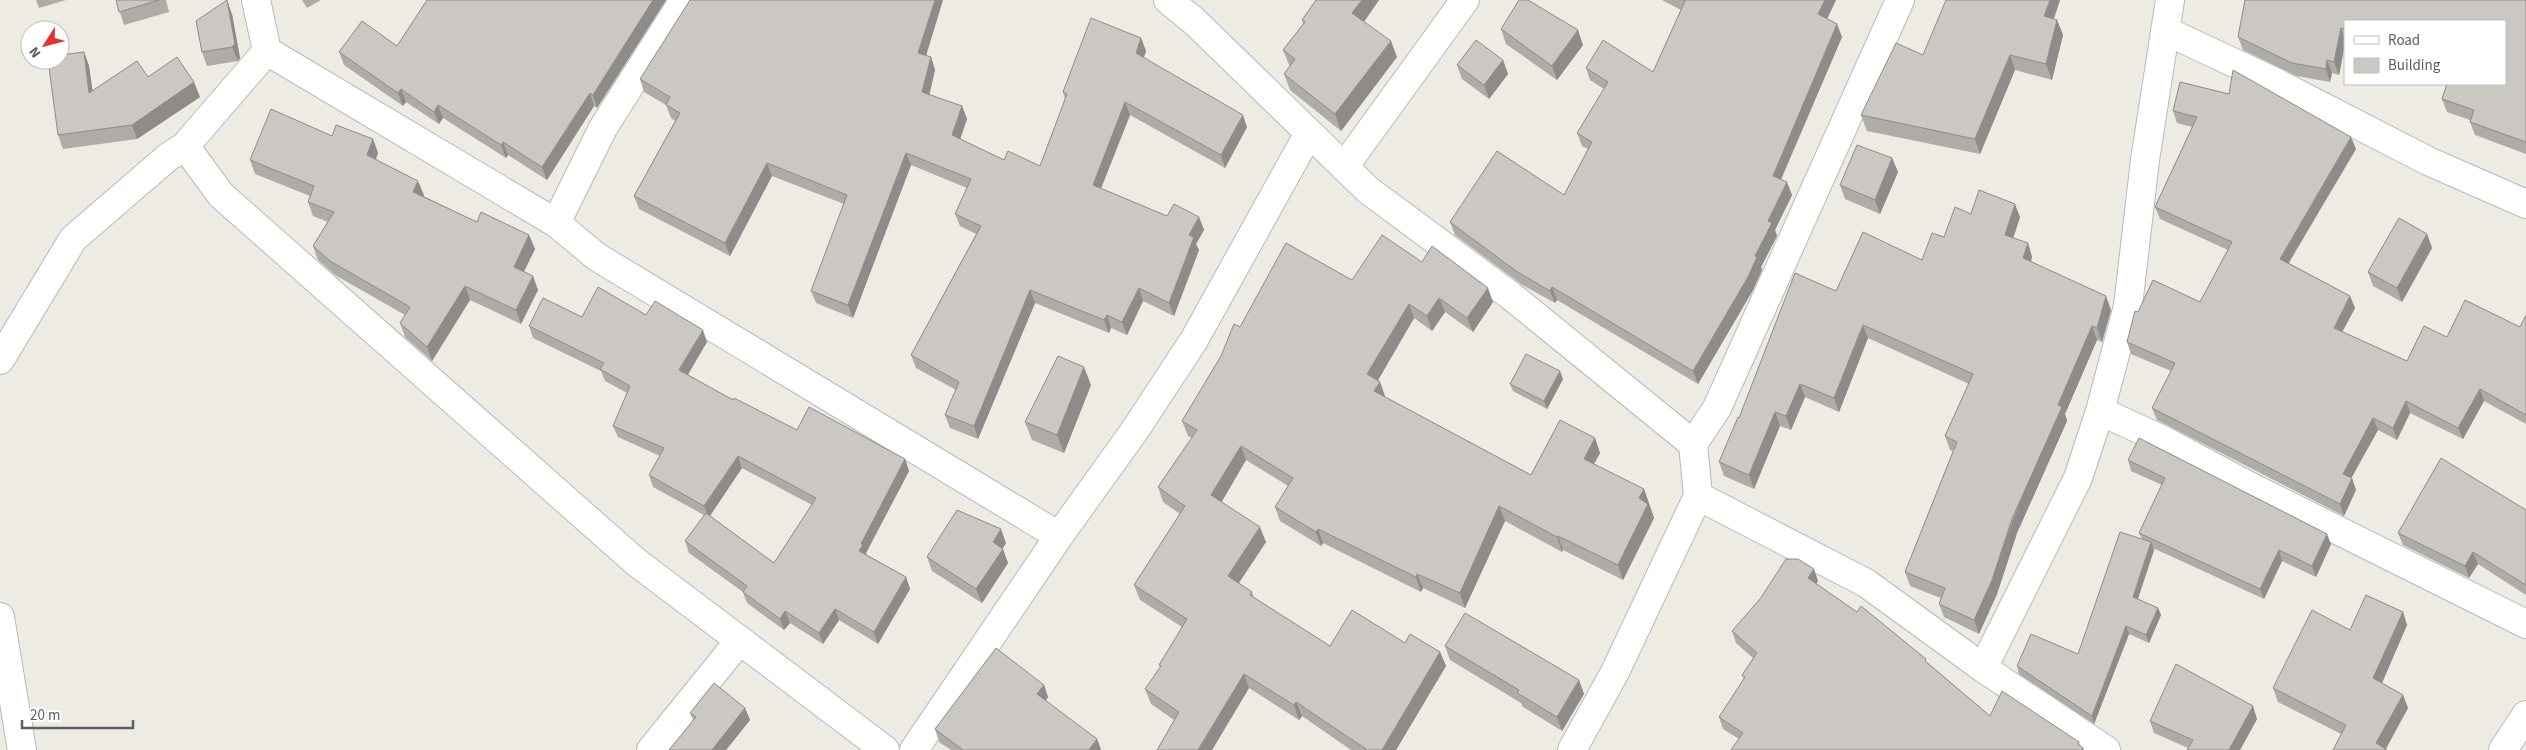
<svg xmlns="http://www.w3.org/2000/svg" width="2526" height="750" font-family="'Source Sans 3',sans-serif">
<rect width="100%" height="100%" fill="#eeebe3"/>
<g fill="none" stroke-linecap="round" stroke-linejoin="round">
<g stroke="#b6b9bd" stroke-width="30">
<path id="street" d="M256 0 267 51 185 146 221 195 636 562 885 750
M1168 0 1194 21 1368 190 1511 296 1693 444
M2166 31 2275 82 2428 161 2526 204
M267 51 556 223 597 257 1059 536
M1344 167 1465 0
M556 223 603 128 684 0
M0 360 73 239 168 157 185 146
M2100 411 2165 441 2249 486 2526 624
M1698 496 1866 583 1983 668 2106 750
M0 617 22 750
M1983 668 2078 478 2100 411 2128 306 2145 160 2170 0
M651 750 740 640
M914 750 1059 536 1135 430 1194 340 1309 133
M1572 750 1615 672 1698 496 1693 444 1717 408 1900 0
M2503 750 2526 715"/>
</g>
<use href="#street" stroke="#fff" stroke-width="28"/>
</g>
<path fill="#afaba7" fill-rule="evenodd" d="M36 0H66L39 8Z
M116 0H166L169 12 124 25Z
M302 0H321L307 8Z
M666 0 597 108 594 106 547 180 508 155 506 158 443 118 439 124 406 102 403 106 344 65 339 52 397 46Z
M1316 0H1379L1364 22 1397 57 1341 131 1290 90 1284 74 1290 67 1283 50 1303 24 1302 20Z
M1662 0H1836L1827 19 1842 37 1781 180 1792 195 1775 230 1777 236 1761 267 1762 270 1753 290 1698 384 1557 300 1555 303 1521 284 1455 235 1450 222 1564 195 1588 149 1582 146 1577 133 1604 89 1590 80 1586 68 1653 72 1681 10Z
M2060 0 2054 19 2057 20 2063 35 2052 80 2015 70 1980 154 1867 131 1861 115 1923 55Z
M2245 0H2526V154L2475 135 2470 122V120L2447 112 2442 99 2447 84H2505V21H2345V44L2339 75 2332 73 2330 82 2297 76 2243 50 2238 37Z
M232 14 240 58 238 61 207 66 202 52Z
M1501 29 1583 45 1557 80 1506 44Z
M1141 38 1146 51 1144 58 1247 127 1225 168 1130 115 1101 189 1167 216 1199 217 1204 230 1196 244 1199 250 1174 316 1143 301 1127 335 1111 328 1109 333 1035 303 978 439 950 428 945 415 956 390 916 368 911 355 976 234 960 226 955 214 967 188 911 165 853 318 816 303 811 291 844 204 772 176 730 256 639 209 634 196 675 121 671 118 666 105 644 92 640 79 926 55 931 57 935 70 929 95 962 106 967 119 960 139 1004 160 1040 166 1065 99 1063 92Z
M84 52 89 66 92 91 148 77 200 97 137 139 63 149 58 135Z
M1503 60 1508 74 1489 99 1462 79 1457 65Z
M2173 111 2356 149 2289 263 2350 296 2355 308 2342 332 2407 361 2447 337 2520 327 2526 315V424L2484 401 2463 439 2410 413 2397 440 2378 430 2351 477 2356 490 2344 516 2157 420 2152 408 2171 371 2131 354 2127 342 2138 312 2200 302 2228 250 2160 219 2155 207 2192 127 2177 123Z
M332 136 373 139 378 153 376 159 424 195 423 196 477 222 529 235 535 249 524 272 538 290 521 324 470 300 432 361 405 337 400 323 405 315 335 275 318 260 313 246 328 222 313 216 308 202 310 196 255 174 250 160Z
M1892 158 1898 172 1880 214 1845 199 1840 185Z
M1971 214 2020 217 2013 238 2028 243 2032 257 2031 261 2111 310 2102 342 2097 340 2065 414 2067 421 2017 533 1997 594 1979 634 1944 617 1939 604 1941 598 1910 586 1905 572 1953 451 1950 450 1945 436 1969 384 1868 338 1839 412 1805 397 1791 430 1780 426 1754 489 1724 476 1719 462 1739 418 1836 291 1922 260 1944 237Z
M2427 234 2432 248 2402 302 2373 286 2368 272Z
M1422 262 1493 302 1473 332 1445 312 1432 331 1414 318 1378 380 1380 382 1385 397 1531 475 1595 438 1600 453 1594 464 1644 489 1654 518 1623 580 1563 550 1562 552 1505 521 1465 608 1423 588 1421 592 1323 543 1321 546 1280 521 1275 507 1288 486 1246 460 1221 502 1266 542 1239 583 1252 592 1254 598 1330 646 1405 643 1440 652 1446 666 1396 750H1351L1302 716 1299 720 1249 688 1212 750H1157L1174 720 1151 704 1145 689 1160 667 1159 665 1182 627 1140 600 1134 585 1180 514 1163 502 1158 487 1192 438 1188 436 1182 421 1240 327 1352 280Z
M646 315 707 342 688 375 733 400 797 430 905 459 909 471 866 553 867 555 906 577 910 589 878 644 839 620 823 644 790 623 784 630 747 603 743 592 689 553 685 541 704 515 653 487 649 475 660 456 618 437 613 426 627 393 605 381 601 371 533 338 529 326 582 317ZM742 468 812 505 774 563 710 516Z
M1563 379 1547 409 1513 391 1510 384Z
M1091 385 1064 453 1032 440 1025 422Z
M2128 460 2331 544 2316 577 2282 561 2264 599 2153 548 2154 550 2138 599 2158 608 2161 615 2149 643 2129 634 2094 724 2019 674 2017 666 2078 654 2142 539 2139 533 2162 485 2131 471Z
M2526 510V595L2478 564 2469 578 2403 545 2398 533Z
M1006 543 1002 548 1008 563 982 603 932 571 927 557Z
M1818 581 1816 584 1928 663 1990 716 2079 742 2080 746 2083 748 2084 750H1731L1739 739 1723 729 1719 717 1744 679 1742 675 1753 658 1736 643 1732 631Z
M2403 612 2407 625 2382 683 2403 695 2408 708 2386 749 2341 734 2278 702 2273 688 2350 630Z
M1445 646 1584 694 1562 731 1523 707 1521 703 1450 660Z
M1044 685 1048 697 1046 701 1097 739 1101 750H951L939 742 935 729Z
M745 708 750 720 726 750H669L693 720 690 713Z
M2257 719 2240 750H2187L2188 748 2154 733 2150 721Z"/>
<path fill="#8e8b88" d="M227 0 232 14 240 58 238 61 232 47Z
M653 0H666L597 108 593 95Z
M935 0H943L923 66 918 53Z
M1362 0H1379L1358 30 1352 13Z
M1825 0H1836L1823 27 1818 14Z
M2050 0H2060L2049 32 2044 16Z
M2057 20 2063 35 2052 80 2046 64Z
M1837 24 1842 37 1777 188 1773 176Z
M2341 28 2345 40V44L2339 75 2334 62Z
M1578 30 1583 45 1557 80 1552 66Z
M1141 38 1146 51 1140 66 1136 53Z
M1391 41 1397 57 1341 131 1335 114Z
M84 52 89 66 95 107 89 93Z
M2010 55 2015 70 1980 154 1975 139Z
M931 57 935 70 927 105 922 92Z
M1503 60 1508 74 1489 99 1484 85Z
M2327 60 2332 73 2330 82 2326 69Z
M194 82 200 97 137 139 132 125Z
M401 89 406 102 403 106 398 93Z
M590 93 594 106 547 180 542 167Z
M1125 102 1130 115 1097 198 1093 185Z
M438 105 443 118 439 124 434 112Z
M962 106 967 119 957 148 952 135Z
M1243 115 1247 127 1225 168 1221 155Z
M2351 137 2356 149 2284 270 2280 259Z
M373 139 378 153 372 169 367 155Z
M503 142 508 155 506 158 501 145Z
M906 153 911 165 853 318 848 305Z
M1892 158 1898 172 1880 214 1875 200Z
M767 163 772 176 730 256 725 243Z
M418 181 424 195 418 206 413 192Z
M1787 182 1792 195 1775 230 1777 236 1761 267 1762 270 1753 290 1698 384 1693 371Z
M2015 204 2020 217 2010 248 2005 235Z
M1199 217 1204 230 1196 244 1199 250 1174 316 1169 303 1189 235Z
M2427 234 2432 248 2402 302 2397 288Z
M529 235 535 249 519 281 514 267Z
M2028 243 2032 257 2028 271 2023 258Z
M533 276 538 290 521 324 516 310Z
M465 286 470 300 432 361 427 347Z
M1552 287 1557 300 1555 303 1550 291Z
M1139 288 1143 301 1127 335 1122 322Z
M1488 288 1493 302 1473 332 1467 318Z
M1030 290 1035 303 978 439 974 426Z
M2106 296 2111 310 2102 342 2097 328Z
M2350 296 2355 308 2338 340 2334 328Z
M1439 298 1445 312 1432 331 1427 316Z
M1409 304 1414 318 1373 389 1367 374Z
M1107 315 1111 328 1109 333 1104 320Z
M1863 325 1868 338 1839 412 1834 398Z
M2092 326 2097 340 2065 414 2067 421 2017 533 1997 594 1979 634 1974 620 2058 405Z
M703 330 707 342 683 382 679 370Z
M1084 367 1091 385 1064 453 1057 435Z
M1560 371 1563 379 1547 409 1544 401Z
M1380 382 1385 396 1379 406 1374 391Z
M1800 384 1805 397 1791 430 1786 416Z
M2480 389 2484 401 2463 439 2458 428Z
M2406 401 2410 413 2397 440 2393 428Z
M1775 412 1780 426 1754 489 1749 475Z
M2373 418 2378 430 2347 486 2343 474Z
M1595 438 1600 453 1589 473 1584 459Z
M1241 446 1246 460 1217 510 1211 495Z
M738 456 742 468 709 517 704 506Z
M905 459 909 471 866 553 867 557 859 551 861 544Z
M2352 478 2356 490 2344 516 2340 504Z
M1644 489 1654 518 1623 580 1618 565 1639 498Z
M1499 506 1505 521 1465 608 1460 593Z
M1260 527 1266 542 1234 590 1228 576Z
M1001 529 1006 543 998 556 993 542Z
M1318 529 1323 543 1321 546 1316 532Z
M2327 534 2331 544 2316 577 2312 566Z
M1558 536 1563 550 1562 552 1557 537Z
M2151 542 2154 550 2136 604 2133 597Z
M1003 549 1008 563 982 603 976 589Z
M2279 550 2282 561 2264 599 2260 589Z
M2473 552 2478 564 2469 578 2465 566Z
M1814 569 1818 581 1812 590 1808 578Z
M1417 574 1423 588 1421 592 1416 577Z
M906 577 910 589 878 644 874 632Z
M2158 608 2161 615 2149 643 2146 635Z
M835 609 839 620 823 644 819 633Z
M785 611 790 623 784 630 780 619Z
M2403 612 2407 625 2378 692 2373 678Z
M2126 626 2129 634 2094 724 2092 716Z
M1440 652 1446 666 1396 750H1382Z
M1244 674 1249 688 1212 750H1198Z
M1579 680 1584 694 1562 731 1557 717Z
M1044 685 1048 697 1041 706 1037 694Z
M2403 695 2408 708 2385 750 2376 743Z
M1296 702 1302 716 1299 720 1294 705Z
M2253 706 2257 719 2240 750H2229Z
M745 708 750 720 726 750H712Z
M1097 739 1101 750H1089Z"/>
<path fill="#cbc7c2" stroke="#8e8b88" d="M116 0H159L119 12Z
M227 0 235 44 232 47 202 52 196 21Z
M427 0H653L593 95 590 93 542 167 503 142 501 145 438 105 434 112 401 89 398 93 339 52 362 21 397 46Z
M690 0H935L918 53 931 57 922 92 962 106 952 135 1004 160 1008 151 1040 166 1067 94 1063 92 1091 18 1141 38 1136 53 1243 115 1221 155 1125 102 1093 185 1167 216 1174 204 1199 217 1189 235 1194 237 1169 303 1139 288 1122 322 1107 315 1104 320 1030 290 974 426 945 415 959 382 911 355 981 226 955 214 971 179 906 153 848 305 811 291 847 195 767 163 725 243 634 196 680 113 666 105 670 97 640 79Z
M1316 0H1362L1352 13 1391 41 1335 114 1284 74 1295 59 1283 50 1305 22 1302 20Z
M1519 0H1528L1578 30 1552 66 1501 29Z
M1683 0H1825L1818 14 1837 24 1773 176 1787 182 1768 221 1772 223 1755 256 1757 257 1748 277 1693 371 1552 287 1550 291 1516 271 1450 222 1497 151 1564 195 1592 142 1577 133 1608 82 1586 68 1603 40 1653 72 1685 1Z
M1946 0H2050L2044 16 2057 20 2046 64 2010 55 1975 139 1861 115 1896 43 1923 55Z
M2245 0H2526V142L2470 122 2474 110 2442 99 2447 84H2505V21H2345V29L2341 28 2334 62 2327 60 2326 69 2292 63 2238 37Z
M1476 40 1503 60 1484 85 1457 65Z
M84 52 89 93 137 61 148 77 177 57 194 82 132 125 58 135 48 60H60V55Z
M2233 70 2351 137 2280 259 2350 296 2334 328 2407 361 2424 326 2447 337 2465 300 2520 327 2526 315V415L2480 389 2458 428 2406 401 2393 428 2373 418 2343 474 2352 478 2340 504 2152 408 2175 363 2127 342 2135 311 2138 312 2153 280 2200 302 2232 242 2155 207 2197 117 2173 111 2180 82 2229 94Z
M271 109 332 136 336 125 373 139 367 155 418 181 413 192 477 222 481 212 529 235 514 267 533 276 516 310 465 286 427 347 400 323 410 307 330 261 313 246 334 212 308 202 314 186 250 160Z
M1857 145 1892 158 1875 200 1840 185Z
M1979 190 2015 204 2005 235 2028 243 2023 258 2106 296 2097 328 2092 326 2058 405 2062 407 2012 519 1992 580 1974 620 1939 604 1945 588 1905 572 1957 442 1945 436 1973 374 1863 325 1834 398 1800 384 1786 416 1775 412 1749 475 1719 462 1738 417 1739 418 1795 273 1836 291 1863 232 1922 260 1932 233 1944 237 1955 207 1971 214Z
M2399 218 2427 234 2397 288 2368 272Z
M1382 235 1422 262 1432 246 1488 288 1467 318 1439 298 1427 316 1409 304 1367 374 1380 382 1374 391 1531 475 1560 420 1595 438 1584 459 1644 489 1639 498 1648 504 1618 565 1558 536 1557 537 1499 506 1460 593 1417 574 1416 577 1318 529 1316 532 1275 507 1293 478 1241 446 1211 495 1260 527 1228 576 1252 592 1250 595 1330 646 1352 610 1405 643 1410 634 1440 652 1382 750H1365L1366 749 1296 702 1294 705 1244 674 1198 750H1157L1179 712 1145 689 1161 666 1159 665 1187 619 1134 585 1185 506 1158 487 1197 430 1182 421 1221 356 1234 324 1240 327 1286 243 1352 280Z
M598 287 646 315 655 301 703 330 679 370 733 400 734 398 797 430 809 407 905 459 861 544 863 545 859 551 906 577 874 632 835 609 819 633 785 611 780 619 743 592 747 586 685 541 706 513 774 563 816 498 738 456 704 506 649 475 664 448 613 426 630 386 600 369 604 363 529 326 543 298 582 317Z
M1526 354 1560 371 1544 401 1510 384Z
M1058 356 1084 367 1057 435 1025 422Z
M2139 438 2327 534 2312 566 2279 550 2260 589 2139 533 2165 478 2128 460Z
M2441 458 2526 510V585L2473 552 2465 566 2398 533Z
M957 510 1001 529 993 542 1003 549 976 589 927 557Z
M2120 532 2151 542 2133 597 2158 608 2146 635 2126 626 2092 716 2017 666 2031 634 2078 654Z
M1786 559H1798L1814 569 1808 578 1857 612 1861 606 1926 659 1925 661 1990 716 2002 691 2079 742 2078 744 2083 748 2082 750H1731L1743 733 1719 717 1745 677 1742 675 1757 653 1732 631 1760 599Z
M2366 595 2403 612 2373 678 2403 695 2376 743 2387 750H2333L2346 725 2273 688 2312 610 2350 630Z
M1465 613 1579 680 1557 717 1517 693 1519 690 1445 646Z
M996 648 1044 685 1037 694 1097 739 1089 750H963L935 729Z
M2176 664 2253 706 2229 750H2187L2193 740 2150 721Z
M714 683 745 708 712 750H669L696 717 690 713Z"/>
<rect x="2344" y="20" width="162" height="65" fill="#ffffff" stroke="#bdbfc1"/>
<rect x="2354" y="36" width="25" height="8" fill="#ffffff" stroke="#bdbfc1"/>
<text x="2388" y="45" font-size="15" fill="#5b6064">Road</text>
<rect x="2354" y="58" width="25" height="15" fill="#cbc7c2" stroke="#bdbfc1"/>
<text x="2388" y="70" font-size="15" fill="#5b6064">Building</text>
<g transform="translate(45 45) rotate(234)"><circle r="24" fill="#ffffff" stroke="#bdbfc1"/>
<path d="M0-4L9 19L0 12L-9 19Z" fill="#e63231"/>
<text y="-8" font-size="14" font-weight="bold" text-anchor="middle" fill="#5b6064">N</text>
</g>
<path d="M22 720v8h111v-8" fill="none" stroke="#5b6064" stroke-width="2.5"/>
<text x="30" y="720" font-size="15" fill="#5b6064" stroke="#ffffff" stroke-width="4" paint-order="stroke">20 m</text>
</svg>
